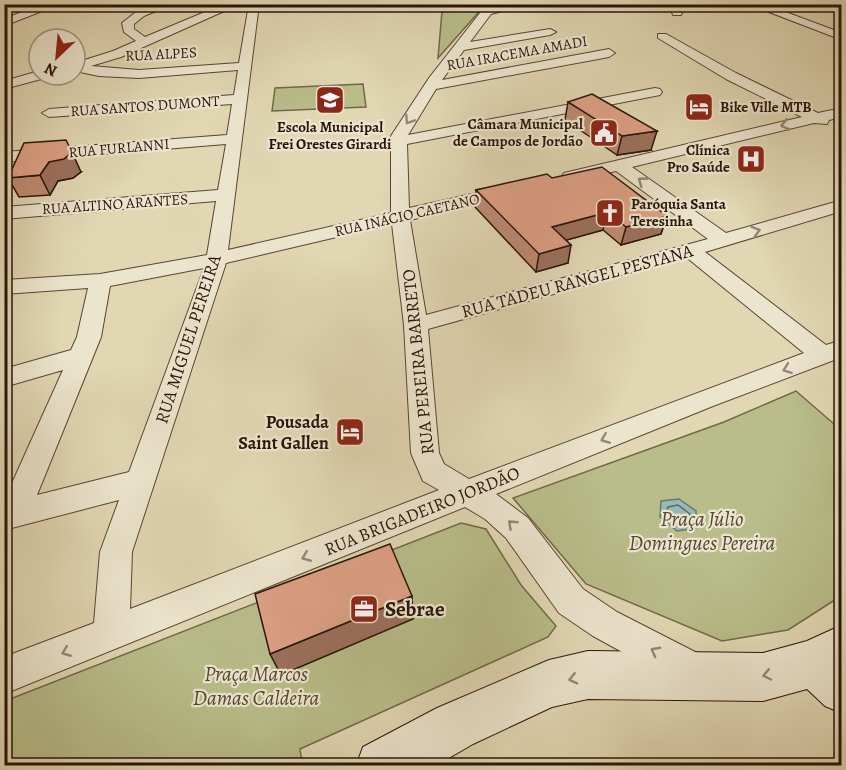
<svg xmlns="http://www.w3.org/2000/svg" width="846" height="770" font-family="Alegreya,serif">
<rect width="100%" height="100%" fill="#e1d7b3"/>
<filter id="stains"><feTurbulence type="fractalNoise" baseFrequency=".00333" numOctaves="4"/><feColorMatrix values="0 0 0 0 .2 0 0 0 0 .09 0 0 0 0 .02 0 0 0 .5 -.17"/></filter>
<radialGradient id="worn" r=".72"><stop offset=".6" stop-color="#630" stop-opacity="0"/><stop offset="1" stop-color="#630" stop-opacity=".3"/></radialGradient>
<path fill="#b8bd89" stroke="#71684a" stroke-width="1.5" d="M435 5H485L438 58 442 11Z
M363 84 366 107 272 111 275 88Z
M796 391 841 430V596L788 630 722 641 586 584 513 498 724 422Z
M461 523 486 529 521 585 556 626 548 637 300 749 302 762 294 765 5 766V701Z"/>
<path fill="#97b8b5" stroke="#6b7671" stroke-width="1.5" d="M679 499 696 511V528L677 531 660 517 661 501Z"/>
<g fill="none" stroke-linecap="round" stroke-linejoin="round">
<path stroke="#606660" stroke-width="1.5" d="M678 505 690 514 688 522 678 524 666 515 668 507Z"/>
<g stroke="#584534" stroke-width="2">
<path id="street" d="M42 4H60L4 26V19Z
M157 4H173L144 16 134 24V29L145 37 224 4H240L121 57 91 66 139 70 239 63 249 4H259L228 250 391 213V136L429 78 487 4H498L496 7 528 4 491 14 470 42 550 29 556 32 550 35 464 50 442 80 609 49 615 53 609 57 436 89 408 135 655 88 660 89 662 92 660 95 655 96 407 144 409 208 508 186 514 187 517 191 514 195 410 220 426 315 708 239 616 171 570 182 564 181 561 177 564 173 802 117 726 79 658 38V34H666L736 73 818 113 842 108V117L829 120 827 124 814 123 632 167 726 233 842 200V211L705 252 826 345 842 340V357L713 406 496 494 528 518 583 589 617 612 701 655 706 668 701 681 688 686 675 681 593 636 559 613 506 538 485 519 465 507 4 694V657L94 623 100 552 119 500 4 530V501L63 370 4 387V369L71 350 77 337 88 288 4 294V280L100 274 207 255 216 201 4 219V207L218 190 226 144 4 162V152L227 135 232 104 49 117 42 113 49 109 234 95 238 70 139 78 99 76 75 71V63L113 51 136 41 124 32 122 23 136 12ZM392 224 404 325 411 453 423 481 439 490 130 609 132 552 226 263ZM686 257 804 353 469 479 444 464 439 453 428 329ZM204 268 129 472 37 495 101 337 110 286Z
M669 4H679L682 13 681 15H673Z
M748 4H764L842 33V40Z
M39 71V75H47L45 78 4 89V81Z"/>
</g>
<g stroke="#2a140a" stroke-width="2">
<path id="secondary" d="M842 625V713L825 706 807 689 763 701 588 699 552 707 473 744 435 766H356L363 747 437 708 549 660 588 651 763 653 807 641Z"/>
</g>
<use href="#street" fill="#ece5ce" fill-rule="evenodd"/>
<use href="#secondary" fill="#ece5ce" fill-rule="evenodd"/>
</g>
<path fill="#be8a72" stroke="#2a140a" stroke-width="1.5" d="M568 102 651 150 617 155 565 120Z
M81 172 73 178 58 181 50 195 19 197 8 178Z
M552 178 667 216 661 234 621 245 603 230 566 240 568 263 536 272 475 207 476 190Z"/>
<path fill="#9b705c" stroke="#2a140a" stroke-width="1.5" d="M657 131 651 150 617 155 622 136Z
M72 152 81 172 73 178 58 181 50 195 40 175 49 162Z
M608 212 603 230 549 245 552 227Z
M667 216 661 234 621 245 626 227Z
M571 245 568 263 536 272 539 254Z
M412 596 413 619 281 675 270 654Z"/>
<path fill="#dda084" stroke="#2a140a" stroke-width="1.5" d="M592 94 657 131 622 136 568 102Z
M66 140 72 152 64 159 49 162 40 175 8 178 24 143Z
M602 167 667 216 626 227 608 212 552 227 571 245 539 254 476 190 547 174 552 178Z
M390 544 412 596 270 654 255 594Z"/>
<defs><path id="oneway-chevron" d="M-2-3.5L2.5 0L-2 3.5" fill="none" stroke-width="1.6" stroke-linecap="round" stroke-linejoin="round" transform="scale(1.5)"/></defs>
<g stroke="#958776">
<use href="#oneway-chevron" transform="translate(409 120) rotate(123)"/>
<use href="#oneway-chevron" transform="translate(785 125) rotate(167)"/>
<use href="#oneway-chevron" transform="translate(642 181) rotate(-144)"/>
<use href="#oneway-chevron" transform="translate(756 231) rotate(-16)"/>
<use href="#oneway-chevron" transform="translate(787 369) rotate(160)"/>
<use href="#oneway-chevron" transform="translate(605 439) rotate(158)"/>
<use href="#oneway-chevron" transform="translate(512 524) rotate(-137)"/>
<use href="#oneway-chevron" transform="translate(306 557) rotate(158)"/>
<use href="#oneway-chevron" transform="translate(655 651) rotate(-152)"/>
<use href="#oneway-chevron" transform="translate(66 652) rotate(158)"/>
<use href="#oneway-chevron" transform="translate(767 675) rotate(168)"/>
<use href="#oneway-chevron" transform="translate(573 679) rotate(167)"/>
</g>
<defs>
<g id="school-square" transform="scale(1.5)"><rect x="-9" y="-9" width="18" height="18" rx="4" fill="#8f2418" stroke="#ece5ce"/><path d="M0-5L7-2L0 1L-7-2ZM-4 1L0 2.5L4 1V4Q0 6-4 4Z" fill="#fff"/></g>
<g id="hotel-square" transform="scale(1.5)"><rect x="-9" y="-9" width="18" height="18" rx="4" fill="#8f2418" stroke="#ece5ce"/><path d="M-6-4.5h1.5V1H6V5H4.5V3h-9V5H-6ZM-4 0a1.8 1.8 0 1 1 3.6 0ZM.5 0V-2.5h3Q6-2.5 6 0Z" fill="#fff"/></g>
<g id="civic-square" transform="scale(1.5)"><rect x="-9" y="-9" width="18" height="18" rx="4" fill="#8f2418" stroke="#ece5ce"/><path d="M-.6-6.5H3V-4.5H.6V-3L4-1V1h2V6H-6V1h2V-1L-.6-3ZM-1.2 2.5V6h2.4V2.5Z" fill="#fff"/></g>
<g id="hospital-square" transform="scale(1.5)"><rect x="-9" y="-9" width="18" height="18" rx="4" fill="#8f2418" stroke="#ece5ce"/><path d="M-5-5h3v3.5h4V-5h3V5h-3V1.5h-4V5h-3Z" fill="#fff"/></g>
<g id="church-square" transform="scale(1.5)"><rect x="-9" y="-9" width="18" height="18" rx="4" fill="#8f2418" stroke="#ece5ce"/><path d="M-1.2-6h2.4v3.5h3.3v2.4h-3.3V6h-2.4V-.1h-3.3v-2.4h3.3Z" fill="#fff"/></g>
<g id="office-square" transform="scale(1.5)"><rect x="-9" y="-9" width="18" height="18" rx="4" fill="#8f2418" stroke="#ece5ce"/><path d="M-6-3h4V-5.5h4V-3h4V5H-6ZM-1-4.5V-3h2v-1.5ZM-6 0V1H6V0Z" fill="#fff"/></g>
</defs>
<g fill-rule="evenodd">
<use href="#school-square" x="330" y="100"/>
<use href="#hotel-square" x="699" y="107"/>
<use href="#civic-square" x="604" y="133"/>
<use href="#hospital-square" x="751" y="159"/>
<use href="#church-square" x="610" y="213"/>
<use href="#hotel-square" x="350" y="432"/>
<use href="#office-square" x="364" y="609"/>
</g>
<g text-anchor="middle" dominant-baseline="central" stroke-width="4.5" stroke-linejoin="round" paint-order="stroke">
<g font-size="15" fill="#2a140a" stroke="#ece5ce">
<text transform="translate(517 53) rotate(-10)">RUA IRACEMA AMADI</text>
<text transform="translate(161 54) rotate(-3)">RUA ALPES</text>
<text transform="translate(145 106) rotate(-4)">RUA SANTOS DUMONT</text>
<text transform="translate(119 148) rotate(-5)">RUA FURLANNI</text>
<text transform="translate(115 204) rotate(-4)">RUA ALTINO ARANTES</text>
<text transform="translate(407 215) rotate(-13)">RUA INÁCIO CAETANO</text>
</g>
<g font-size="15" font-weight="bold" fill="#2a140a" stroke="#ece5ce" text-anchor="start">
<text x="720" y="107">Bike Ville MTB</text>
<text x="583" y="124" text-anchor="end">Câmara Municipal<tspan x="583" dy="17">de Campos de Jordão</tspan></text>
<text x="330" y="127" text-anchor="middle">Escola Municipal<tspan x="330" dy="17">Frei Orestes Girardi</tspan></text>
<text x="730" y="150" text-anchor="end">Clínica<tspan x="730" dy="17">Pro Saúde</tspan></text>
<text x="631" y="204">Paróquia Santa<tspan x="631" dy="17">Teresinha</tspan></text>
</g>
<g font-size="18" fill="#2a140a" stroke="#ece5ce">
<text transform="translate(577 281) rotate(-15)">RUA TADEU RANGEL PESTANA</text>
<text transform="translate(188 339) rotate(-72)">RUA MIGUEL PEREIRA</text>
<text transform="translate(418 362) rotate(-96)">RUA PEREIRA BARRETO</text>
<text transform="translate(422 511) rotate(-22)">RUA BRIGADEIRO JORDÃO</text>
</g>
<g font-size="18" font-weight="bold" fill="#2a140a" stroke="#ece5ce" text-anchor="end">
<text x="329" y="422">Pousada<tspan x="329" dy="21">Saint Gallen</tspan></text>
</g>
<g font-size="21" font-style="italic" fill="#554730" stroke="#ece5ce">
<text x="702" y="519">Praça Júlio<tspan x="702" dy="24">Domingues Pereira</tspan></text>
<text x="256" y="674">Praça Marcos<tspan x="256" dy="24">Damas Caldeira</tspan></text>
</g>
<g font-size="21" font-weight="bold" fill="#2a140a" stroke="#ece5ce" text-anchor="start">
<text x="385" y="609">Sebrae</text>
</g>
</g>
<rect width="846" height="770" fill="none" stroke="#e1d7b3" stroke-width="24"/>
<rect x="6" y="6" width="834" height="758" fill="none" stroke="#2a140a" stroke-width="3"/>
<rect x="12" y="12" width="822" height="746" fill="none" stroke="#2a140a" stroke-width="1.5"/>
<g transform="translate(57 57) rotate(206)"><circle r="28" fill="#ece5ce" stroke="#9e9180" stroke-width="1.5"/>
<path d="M0-4.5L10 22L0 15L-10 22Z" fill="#8f2418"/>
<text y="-9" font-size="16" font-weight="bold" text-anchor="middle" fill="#2a140a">N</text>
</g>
<rect width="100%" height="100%" filter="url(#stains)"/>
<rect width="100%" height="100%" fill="url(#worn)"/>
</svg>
